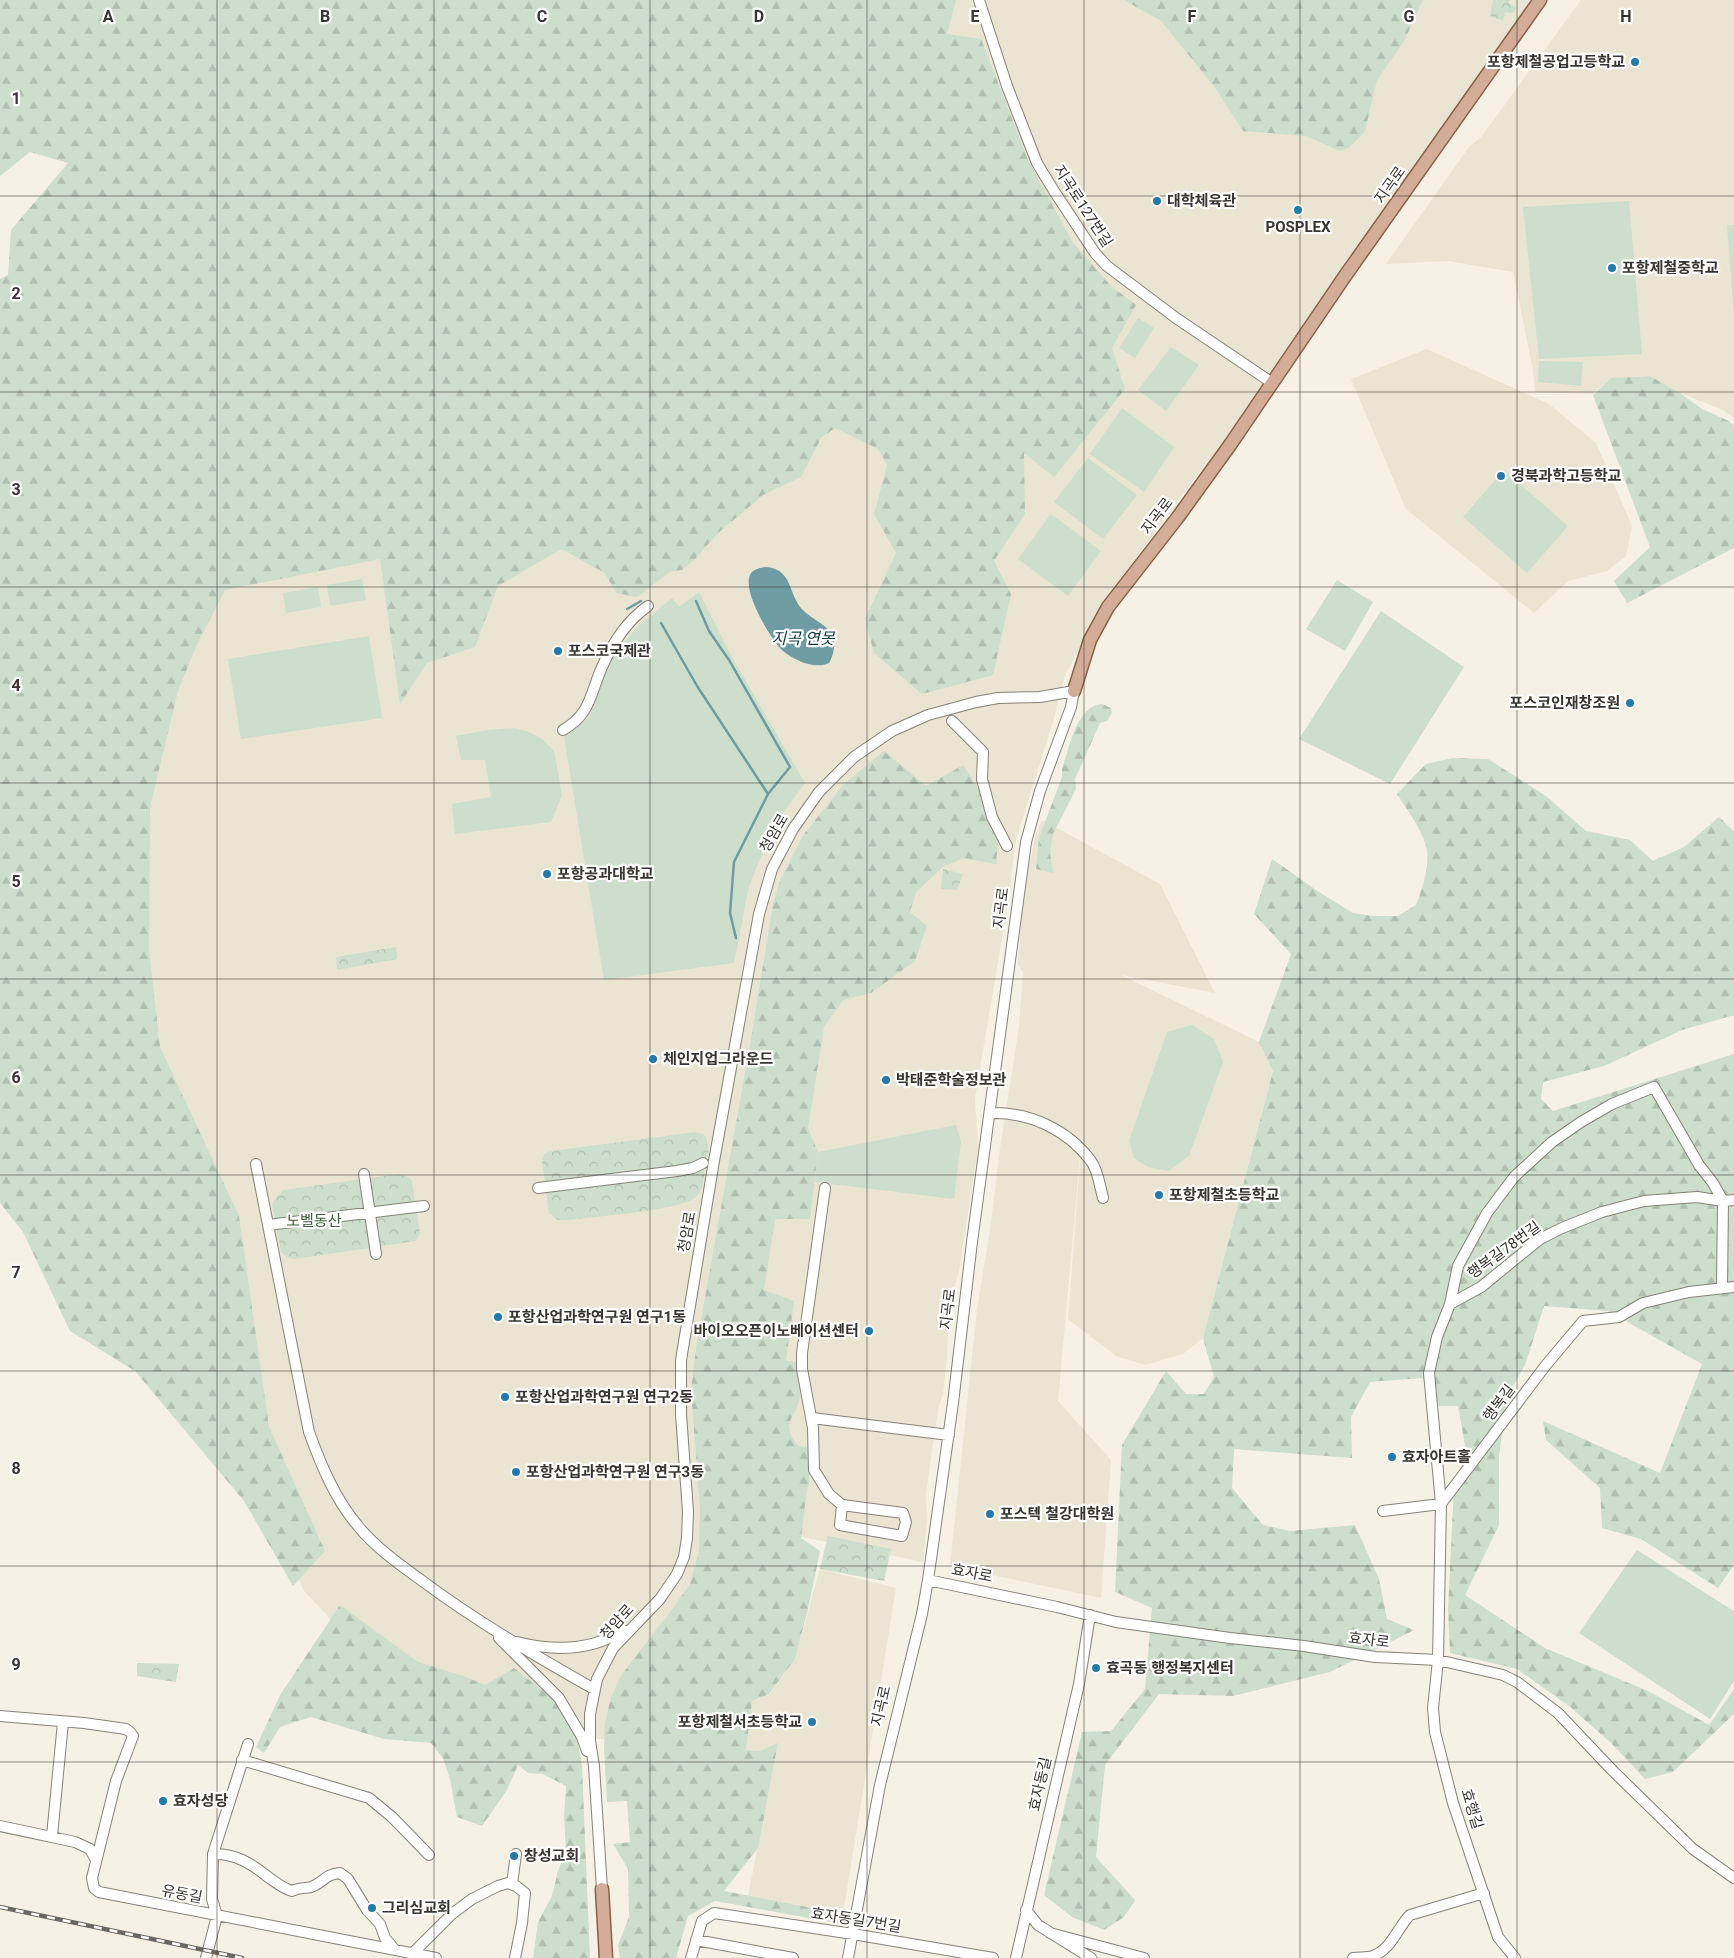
<svg xmlns="http://www.w3.org/2000/svg" width="1734" height="1958" font-family="Roboto,'Noto Sans KR',sans-serif">
<defs>
<pattern id="forest-firs" width="22" height="20" patternUnits="userSpaceOnUse" patternTransform="scale(1.25)"><rect width="22" height="20" fill="#cddecc"/><path d="M5 1l3.5 6h-7zM16 11l3.5 6h-7z" fill="#b1bfb0"/></pattern>
<pattern id="park-crowns" width="20" height="18" patternUnits="userSpaceOnUse" patternTransform="scale(1.25)"><rect width="20" height="18" fill="#cddecc"/><path d="M2 6a3 3 0 1 1 6 0M12 15a3 3 0 1 1 6 0" fill="none" stroke="#b1bfb0"/></pattern>
</defs>
<rect width="100%" height="100%" fill="#f5f1e5"/>
<path fill="#eae4d2" d="M425 0H1531L1396 216 1345 276 1280 372 1204 466 1102 604 1064 678 1053 722 1016 839 1007 908 975 1098 978 1148 959 1271 951 1297 948 1331 947 1357 943 1395 939 1405 930 1464 926 1494 927 1520 923 1562 774 1531 684 1749 424 1718 304 1591 71 1010 109 597Z
M1581 0H1734V418L1723 410 1680 393 1650 376 1611 378 1592 394 1535 392 1533 370 1513 272 1448 261 1386 264 1469 147 1482 136Z
M1427 349 1549 404 1596 443 1632 526 1626 556 1607 571 1568 581 1534 613 1406 509 1351 379Z
M1042 820 1160 884 1215 993 1121 975 1259 1042 1273 1070 1203 1338 1183 1354 1145 1365 1116 1356 1068 1319 1083 1123 1058 1401 1111 1460 1101 1598 950 1566 977 1309 990 1231 1000 1148 1019 1027 1023 972 1018 965 1023 897 1035 837Z
M820 1569 896 1588 843 1914 748 1896 778 1744 759 1751 746 1750 752 1701 770 1694 795 1659Z"/>
<path fill="#cddecc" d="M1629 201 1642 354 1539 359 1523 207Z
M1727 225H1734V316Z
M1138 318 1154 328 1135 358 1119 348Z
M1171 347 1199 365 1166 411 1138 390Z
M1539 361 1583 362 1581 386 1538 382Z
M1122 408 1174 447 1144 492 1090 454Z
M1088 458 1137 495 1103 539 1054 502Z
M1504 470 1568 526 1527 573 1463 517Z
M1051 514 1101 551 1068 596 1018 559Z
M362 579 366 600 330 606 327 585Z
M1337 580 1373 602 1345 651 1306 629Z
M318 587 321 607 286 613 283 593Z
M699 592 733 659 805 783 773 827 749 886 734 963 604 980 564 737 589 718 610 659 639 625 672 598 679 607Z
M1381 611 1464 667 1390 784 1299 739Z
M369 636 382 718 241 739 228 659Z
M515 728 529 732 542 739 554 751 562 795 551 822 455 834 452 804 491 797 485 760H461L456 736 488 730Z
M1192 1025 1214 1039 1223 1062 1189 1156 1168 1171 1148 1167 1134 1158 1129 1141 1167 1032Z
M956 1125 961 1142 954 1199 815 1182 818 1152Z
M1637 1550 1734 1611V1681L1710 1719 1579 1633Z"/>
<path fill="url(#forest-firs)" d="M0 0H956L947 34 981 39 1028 160 1073 243 1111 286 1136 305 1112 348 1125 389 1054 477 1024 453 1025 514 994 561 1011 594 993 675 922 694 874 653 865 619 896 553 874 514 887 465 878 449 835 428 821 438 801 477 763 495 717 534 696 558 682 570 671 571 637 597 616 593 605 573 561 549 498 586 475 647 427 663 400 704 380 559 225 590 198 642 178 691 150 807 149 950 160 1047 239 1216 269 1427 325 1551 293 1586 244 1501 135 1371 70 1331 23 1232 0 1203V279L8 275 11 230 68 163 30 152 0 176Z
M1124 0H1423L1404 41 1377 80 1365 131 1349 148 1340 151 1306 136 1243 131 1214 86 1161 21Z
M1650 376 1680 393 1702 409 1729 421 1734 426V548L1627 603 1614 581 1650 547 1593 395 1611 378Z
M1102 704 1111 708 1112 713 1107 721 1100 723 1075 779 1076 789 1053 834 1050 854 1053 873 1036 869 1039 838 1062 777V769C1069 749 1076 706 1102 704Z
M884 751 926 786 963 765 1000 822 996 864 963 858 943 867 916 892 910 912 927 926 915 961 871 993 843 1000 824 1027 808 1128 818 1152 810 1219H775L764 1290 794 1301 786 1361 798 1362C798 1372 801 1384 800 1395 798 1419 778 1420 798 1446L809 1447V1483L807 1490 801 1538 820 1551 808 1609 795 1659 769 1694 752 1701 746 1750 759 1751 778 1743 758 1848 724 1891 843 1914 842 1924 715 1901 688 1916 676 1958H620L618 1945 629 1917 628 1869 613 1844 630 1842 627 1801 607 1802 604 1749 605 1724 610 1700 620 1677 671 1611 690 1584 699 1551 700 1509 691 1390 696 1348 750 1045 773 904 780 881 802 837 843 785Z
M1453 758 1488 759 1546 796 1586 831 1630 840 1653 861 1684 847 1719 817 1734 831V1015L1682 1030 1604 1066 1543 1082 1541 1099 1553 1111 1734 1054V1565L1718 1588 1641 1539 1602 1528 1600 1488 1546 1440 1543 1421 1660 1473 1702 1364 1608 1311 1544 1306 1525 1365 1507 1396 1499 1456V1525L1465 1595 1545 1648 1648 1691 1709 1725 1734 1689V1714L1673 1772 1645 1779 1611 1743 1569 1706 1517 1669 1450 1653 1448 1609 1454 1487 1466 1451 1458 1406H1439L1422 1378 1370 1382 1351 1417 1352 1458 1234 1449 1232 1488 1263 1525 1290 1531 1355 1525 1379 1579 1387 1619 1414 1630 1330 1672 1233 1696 1159 1694 1105 1765 1096 1857 1135 1900 1124 1917 1104 1930 1072 1917 1044 1895 1082 1732 1111 1731 1145 1689 1152 1608 1115 1592 1122 1445 1166 1371 1186 1394H1204L1214 1377 1203 1338 1273 1071 1259 1042 1291 954 1254 914 1272 859 1319 892 1353 913 1373 916H1398L1416 905C1422 889 1429 870 1427 852 1426 834 1406 809 1397 794L1426 764Z
M340 1605 418 1662 463 1676 485 1685 514 1668 552 1698 577 1738 582 1766 590 1958H533L538 1922 552 1896 558 1871 566 1850 564 1817 566 1786 543 1774 528 1773 518 1765 507 1790 482 1826 457 1817 450 1779 443 1758 431 1743 384 1739 311 1717 280 1727 264 1753 256 1747 280 1695Z"/>
<path fill="url(#park-crowns)" d="M1493 0H1510L1509 4 1516 7 1513 13 1505 12 1503 21 1490 16Z
M943 869 963 874 957 890 941 889Z
M396 947 397 959 337 970 336 957Z
M695 1132 703 1134C712 1143 707 1155 705 1166 704 1177 704 1190 695 1198 681 1210 591 1217 568 1220H558L549 1213 542 1160 545 1153 552 1151Z
M399 1174 408 1177 412 1181 420 1233 416 1241 295 1259 288 1258 281 1252 272 1205 275 1199 284 1190Z
M828 1536 891 1549 884 1581 820 1569Z
M137 1663 179 1664 176 1682 137 1676Z"/>
<path fill="#6f9ca3" d="M766 567C792 569 788 592 801 608 810 619 828 624 833 637 836 644 833 657 829 663 815 670 794 660 783 651 771 640 742 591 750 575 753 569 760 568 766 567Z"/>
<g fill="none" stroke-linecap="round" stroke-linejoin="round">
<path stroke="#6f9ca3" stroke-width="2.5" d="M696 601 709 631 729 660 790 767 768 794 734 862 730 913 736 938
M627 609 641 601
M661 623 697 686 768 794"/>
<g stroke="#868278" stroke-width="12">
<path id="minor" d="M979 0 1007 86 1037 163 1054 191 1095 253 1107 266 1176 318 1271 382
M952 721 983 752 982 779 992 817 1007 846
M563 730C591 714 590 694 602 667 612 644 628 620 648 606
M991 1113C1030 1112 1068 1130 1091 1161 1098 1170 1100 1187 1103 1198
M256 1164 309 1432C321 1465 335 1499 358 1526 375 1547 399 1564 421 1580 476 1621 534 1655 594 1689
M364 1174 376 1254
M538 1188 677 1171 693 1168 703 1163
M825 1188 802 1353V1369L813 1428 814 1470 829 1494 842 1505 840 1525 902 1536 906 1522 903 1513 842 1505
M268 1225 424 1206
M1450 1304 1458 1266 1487 1213 1514 1177 1552 1142 1581 1122 1612 1104 1654 1087 1699 1165 1713 1183 1723 1201 1722 1288
M812 1418 949 1435
M1383 1511 1441 1504 1429 1373 1437 1337 1450 1304 1481 1287 1540 1239 1562 1228 1602 1212 1644 1201 1697 1197 1723 1201 1734 1200
M928 1580 1057 1607 1116 1622 1230 1638 1304 1646 1375 1657 1438 1660 1503 1675 1517 1682 1558 1713 1613 1771 1693 1849 1734 1878
M499 1638 559 1698 582 1737 587 1751
M517 1642C553 1651 592 1651 623 1630
M0 1716 84 1723 126 1729 130 1732 133 1736 116 1781 92 1878 94 1888 99 1892 436 1958
M242 1760 369 1798 392 1817 429 1855
M0 1826 75 1842 90 1849 96 1860
M52 1836 63 1722
M213 1854C235 1853 252 1864 268 1877 277 1883 282 1888 292 1891 299 1887 304 1889 311 1887 323 1883 325 1874 340 1873L348 1879 367 1910 380 1924 385 1938 395 1950
M512 1884 516 1854
M602 1889 594 1766 590 1741V1714L597 1679 613 1648 660 1599 677 1574 684 1557 687 1538 688 1512 681 1414V1360L714 1161 759 914 772 869 793 829 819 792 854 757 892 731 928 715 976 702 998 698 1040 697 1074 691 1071 707 1040 791 1026 842 972 1242 953 1403 928 1580 922 1614 880 1785 848 1958
M1026 1910 1038 1925 1091 1958
M1050 1933 1144 1958
M696 1940 793 1958
M413 1953 452 1914 472 1899 498 1886 508 1883 516 1886 525 1893 522 1923 515 1958
M206 1958 217 1916 212 1899 213 1854 248 1744
M691 1958 702 1921 714 1913 853 1934 993 1958
M1016 1958 1079 1684 1090 1615
M1353 1958C1360 1957 1367 1958 1373 1956 1392 1949 1397 1928 1410 1915L1484 1893
M1515 1958 1498 1937 1453 1803 1435 1732 1433 1708 1438 1660 1441 1504 1546 1365 1583 1321 1619 1317 1643 1303 1689 1292 1734 1287"/>
</g>
<g stroke="#8b6048" stroke-width="15">
<path id="major" d="M1074 691 1090 640 1108 607 1178 517 1230 445 1345 276 1540 0
M602 1889 606 1958"/>
</g>
<use href="#minor" stroke="#fff" stroke-width="10"/>
<use href="#major" stroke="#d4ad98" stroke-width="12"/>
<g stroke="#6a6761" stroke-width="4.5">
<path id="rail" d="M0 1907 242 1958"/>
</g>
<use href="#rail" stroke="#fff" stroke-width="2.5" stroke-dasharray="8" stroke-linecap="butt"/>
</g>
<path fill="none" stroke="#373531" stroke-width="1" stroke-opacity="0.55" d="M217 0V1958M434 0V1958M650 0V1958M867 0V1958M1084 0V1958M1300 0V1958M1517 0V1958M0 196H1734M0 392H1734M0 587H1734M0 783H1734M0 979H1734M0 1175H1734M0 1371H1734M0 1566H1734M0 1762H1734"/>
<g fill="#2379a8" stroke="#fff" stroke-width="2">
<circle cx="1635" cy="62" r="5"/>
<circle cx="1157" cy="201" r="5"/>
<circle cx="1298" cy="210" r="5"/>
<circle cx="1612" cy="268" r="5"/>
<circle cx="1501" cy="476" r="5"/>
<circle cx="558" cy="651" r="5"/>
<circle cx="1630" cy="703" r="5"/>
<circle cx="547" cy="874" r="5"/>
<circle cx="653" cy="1059" r="5"/>
<circle cx="886" cy="1080" r="5"/>
<circle cx="1159" cy="1195" r="5"/>
<circle cx="498" cy="1317" r="5"/>
<circle cx="869" cy="1331" r="5"/>
<circle cx="505" cy="1397" r="5"/>
<circle cx="1392" cy="1457" r="5"/>
<circle cx="516" cy="1472" r="5"/>
<circle cx="990" cy="1514" r="5"/>
<circle cx="1096" cy="1668" r="5"/>
<circle cx="812" cy="1722" r="5"/>
<circle cx="163" cy="1801" r="5"/>
<circle cx="514" cy="1856" r="5"/>
<circle cx="372" cy="1908" r="5"/>
</g>
<g text-anchor="middle" dominant-baseline="central" stroke-width="4.5" stroke-linejoin="round" paint-order="stroke">
<g font-size="15" font-weight="bold" fill="#373531" stroke="#fff" text-anchor="start">
<text x="1625" y="62" text-anchor="end">포항제철공업고등학교</text>
<text x="1167" y="201">대학체육관</text>
<text x="1298" y="227" text-anchor="middle">POSPLEX</text>
<text x="1622" y="268">포항제철중학교</text>
<text x="1511" y="476">경북과학고등학교</text>
<text x="568" y="651">포스코국제관</text>
<text x="1620" y="703" text-anchor="end">포스코인재창조원</text>
<text x="557" y="874">포항공과대학교</text>
<text x="663" y="1059">체인지업그라운드</text>
<text x="896" y="1080">박태준학술정보관</text>
<text x="1169" y="1195">포항제철초등학교</text>
<text x="508" y="1317">포항산업과학연구원 연구1동</text>
<text x="859" y="1331" text-anchor="end">바이오오픈이노베이션센터</text>
<text x="515" y="1397">포항산업과학연구원 연구2동</text>
<text x="1402" y="1457">효자아트홀</text>
<text x="526" y="1472">포항산업과학연구원 연구3동</text>
<text x="1000" y="1514">포스텍 철강대학원</text>
<text x="1106" y="1668">효곡동 행정복지센터</text>
<text x="802" y="1722" text-anchor="end">포항제철서초등학교</text>
<text x="173" y="1801">효자성당</text>
<text x="524" y="1856">창성교회</text>
<text x="382" y="1908">그리심교회</text>
</g>
<g font-size="15" fill="#373531" stroke="#fff">
<text transform="translate(1390 185) rotate(-55)">지곡로</text>
<text transform="translate(1083 206) rotate(57)">지곡로127번길</text>
<text transform="translate(1157 516) rotate(-53)">지곡로</text>
<text transform="translate(774 833) rotate(-60)">청암로</text>
<text transform="translate(1001 908) rotate(-83)">지곡로</text>
<text transform="translate(687 1232) rotate(-80)">청암로</text>
<text transform="translate(1504 1250) rotate(-36)">행복길78번길</text>
<text transform="translate(948 1309) rotate(-83)">지곡로</text>
<text transform="translate(1499 1403) rotate(-53)">행복길</text>
<text transform="translate(972 1573) rotate(11)">효자로</text>
<text transform="translate(617 1622) rotate(-48)">청암로</text>
<text transform="translate(1369 1640) rotate(7)">효자로</text>
<text transform="translate(881 1706) rotate(-77)">지곡로</text>
<text transform="translate(1040 1784) rotate(-77)">효자동길</text>
<text transform="translate(1472 1809) rotate(73)">효행길</text>
<text transform="translate(182 1894) rotate(11)">유동길</text>
<text transform="translate(856 1920) rotate(9)">효자동길7번길</text>
</g>
<g font-size="15" fill="#365e35" stroke="#fff">
<text x="314" y="1221">노벨동산</text>
</g>
<g font-size="16" font-style="italic" fill="#0c383f" stroke="#fff">
<text x="803" y="638">지곡 연못</text>
</g>
</g>
<g font-size="16" text-anchor="middle" font-weight="bold" fill="#373531" stroke="#fff" stroke-width="4.5" stroke-linejoin="round" paint-order="stroke">
<text x="108" y="22">A</text>
<text x="325" y="22">B</text>
<text x="542" y="22">C</text>
<text x="759" y="22">D</text>
<text x="975" y="22">E</text>
<text x="1192" y="22">F</text>
<text x="1409" y="22">G</text>
<text x="1626" y="22">H</text>
<text x="16" y="104">1</text>
<text x="16" y="299">2</text>
<text x="16" y="495">3</text>
<text x="16" y="691">4</text>
<text x="16" y="887">5</text>
<text x="16" y="1083">6</text>
<text x="16" y="1278">7</text>
<text x="16" y="1474">8</text>
<text x="16" y="1670">9</text>
</g>
</svg>
